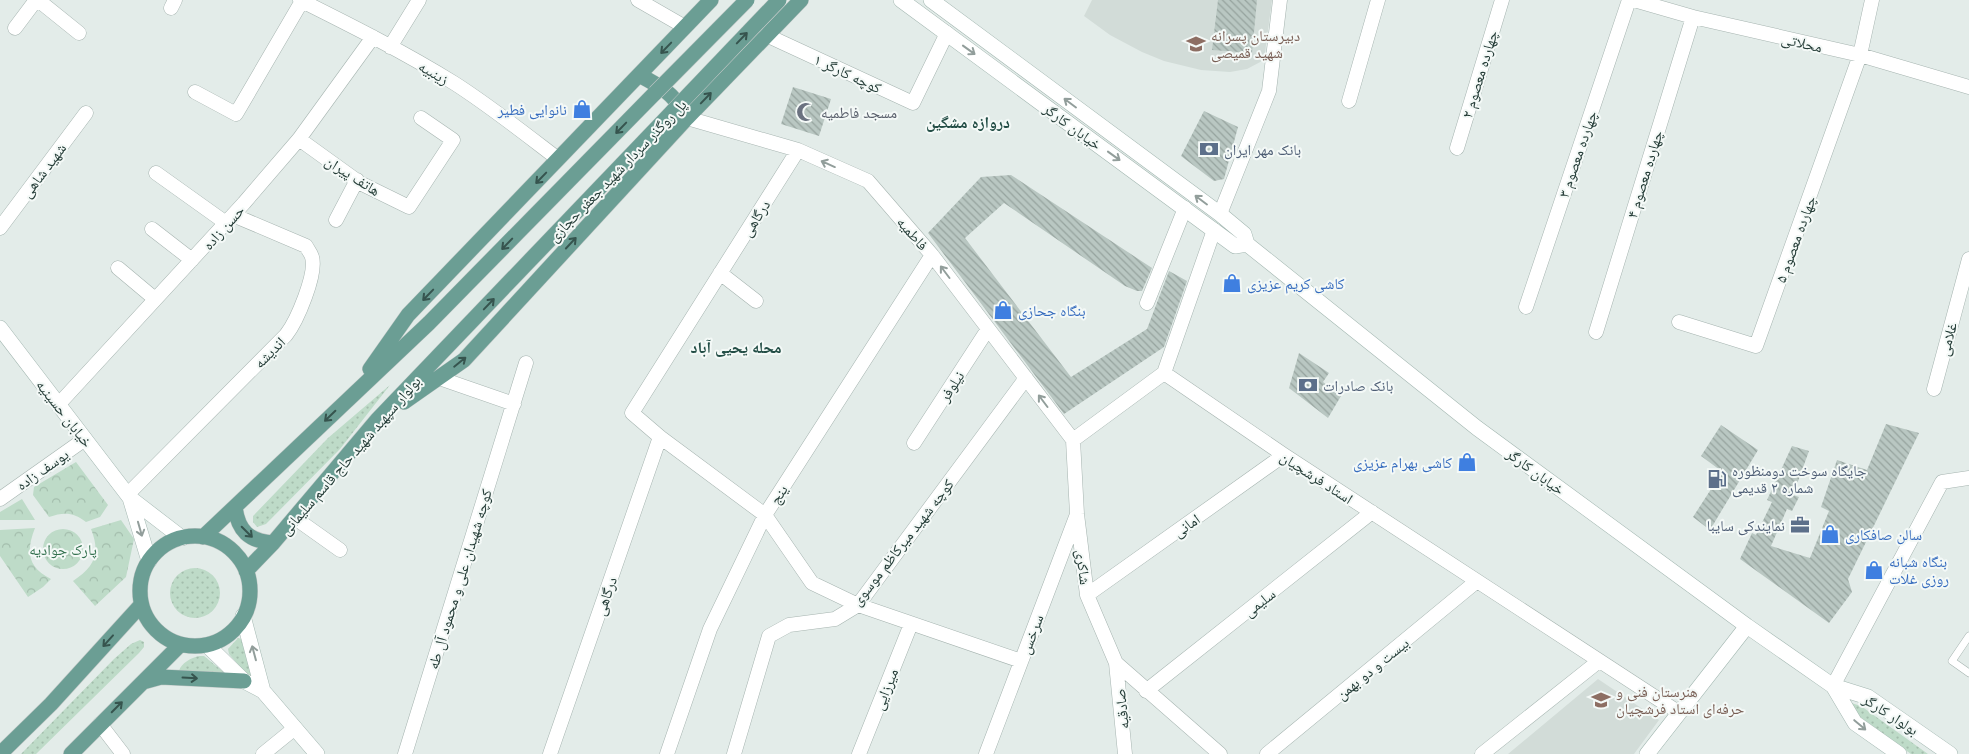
<svg xmlns="http://www.w3.org/2000/svg" width="1969" height="754" font-family="'Open Sans','Noto Naskh Arabic',sans-serif">
<defs>
<pattern id="grass-dots" width="8" height="8" patternUnits="userSpaceOnUse" patternTransform="scale(1.25)"><rect width="8" height="8" fill="#bedbc8"/><path d="M2 2h.1M6 6h.1" fill="none" stroke="#a3bdac" stroke-width="1.8" stroke-linecap="round"/></pattern>
<pattern id="park-crowns" width="20" height="18" patternUnits="userSpaceOnUse" patternTransform="scale(1.25)"><rect width="20" height="18" fill="#bedbc8"/><path d="M2 6a3 3 0 1 1 6 0M12 15a3 3 0 1 1 6 0" fill="none" stroke="#a3bdac"/></pattern>
<pattern id="building-back-hatch" width="6" height="6" patternUnits="userSpaceOnUse" patternTransform="scale(1.25)"><rect width="6" height="6" fill="#b9c7c2"/><path d="M-1 5l2 2M0 0l6 6M5-1l2 2" fill="none" stroke="#96a39e"/></pattern>
</defs>
<rect width="100%" height="100%" fill="#e3ece9"/>
<path fill="#d2dcd8" d="M1092 0H1272L1264 60 1247 69 1230 72 1201 70 1164 61 1142 52 1110 35 1084 16Z
M1598 679 1659 720 1634 754H1508Z"/>
<path fill="url(#grass-dots)" d="M390 385 340 449 266 524 257 527 253 522V516L328 438Z
M170 593a25 25 0 1 1 50 0a25 25 0 1 1-50 0Z
M238 638 242 639 255 677 251 679 229 654 228 649Z
M140 640 144 642V647L139 653 36 754H21L114 659 131 644Z
M200 656H204L226 674 179 671C181 663 192 657 200 656Z
M1851 703 1861 706 1928 754H1911L1856 714Z"/>
<path fill="url(#park-crowns)" d="M76 462 108 505 100 517 86 522C73 512 64 512 49 517L33 495 34 487Z
M22 499 35 520H0V512Z
M121 520 134 539 126 577 95 606 73 581C94 567 101 554 91 529Z
M35 528C26 551 27 567 51 579L43 587 28 597 0 556V530Z
M43 549a20 20 0 1 1 40 0a20 20 0 1 1-40 0Z"/>
<path fill="url(#building-back-hatch)" d="M1218 0H1257L1252 53 1212 50Z
M793 87 831 99 819 136 781 124Z
M1204 111 1238 127 1224 179 1214 181 1181 156Z
M1011 175 1152 268 1142 291H1137L1125 286 1004 203 965 238 1071 377 1147 329 1169 271 1187 281 1164 347 1064 414 928 233 981 177Z
M1299 353 1329 373 1323 382 1341 396 1328 418 1289 388Z
M1886 424 1919 433 1848 579 1852 592 1829 623 1740 559 1752 533 1756 535 1772 502 1767 500 1792 446 1809 451 1793 495 1799 497 1792 511 1787 509 1771 546 1810 558 1829 511 1821 507 1837 460 1867 470Z
M1721 425 1758 450 1710 530 1693 517 1715 483 1711 481 1720 470 1701 456Z"/>
<g fill="none" stroke-linecap="round" stroke-linejoin="round">
<g stroke="#a6b4b0" stroke-width="8">
<path id="lane" d="M1969 636 1952 661 1969 673"/>
</g>
<g stroke="#a6b4b0" stroke-width="15">
<path id="street" d="M38 0 79 33
M300 0C352 26 404 52 454 83 490 106 524 133 558 159
M638 0 685 27
M1634 0 1693 17 1860 55 1969 87
M171 8 175 0
M15 28 36 0
M766 35 913 103 947 33
M390 47 419 0
M195 92 236 114 302 1
M1349 101 1378 0
M687 118 798 150 868 181 932 255 1073 440
M299 139 360 183 409 207 453 140 421 118
M1457 148 1502 0
M798 150 632 413 660 437 765 515 812 583 858 605 1021 661
M156 173 226 223
M1220 214 1269 91 1280 0
M336 220 357 180
M0 228 86 113
M152 229 192 260
M118 268 155 299
M720 273 756 301
M1147 303 1185 208
M1526 307 1629 0
M1679 322 1756 346 1860 55 1872 0
M1596 332 1693 17
M1164 373 1284 455 1678 712
M1164 373 1073 440 1077 514 1087 595 1116 663 1220 754
M1164 373 1214 230
M439 378 514 404
M1934 389 1969 259
M58 405 244 203 299 139 373 37
M914 443 988 329
M128 494 286 335C297 321 317 274 312 257 311 253 308 250 306 246L233 215
M0 499 85 439
M295 518 340 550
M1087 595 1284 455
M1116 663 1125 754
M1833 686 1942 482 1969 478
M1146 691 1372 512
M100 724 123 754
M263 754 295 728
M405 754 526 363
M550 754 660 437
M667 754 710 629 765 515 932 255
M734 754 769 636 789 625 835 619 858 605 1026 378
M859 754 911 624
M986 754 1076 517
M1267 754 1477 581
M1482 754 1599 661"/>
</g>
<g stroke="#a3b7b1" stroke-width="16">
<path id="secondary" d="M901 0 1235 246 1247 244
M931 0 1220 214 1244 234 1247 244 1477 428 1747 626 1833 686 1868 697 1950 754
M0 328 130 498 182 538
M130 498 149 561
M243 616 263 691
M207 645 244 681 263 691 317 754
M1833 686 1855 723 1899 754
M1647 754 1747 626"/>
</g>
<g stroke="#c2c8c7" stroke-width="16">
<path id="primary" d="M639 75C660 86 673 93 685 114
M370 369 408 315 711 0
M404 402 464 360 687 118 801 0
M235 507C238 531 249 541 273 543
M140 591a55 55 0 1 1 110 0a55 55 0 1 1-110 0Z
M203 537 429 323 655 93
M246 571 273 543 377 420 673 111
M143 682 161 677 244 681
M0 754 51 704 141 605
M71 754 180 645"/>
</g>
<use href="#lane" stroke="#fff" stroke-width="7"/>
<use href="#street" stroke="#fff" stroke-width="14"/>
<use href="#secondary" stroke="#fff" stroke-width="15"/>
<use href="#primary" stroke="#6b9e94" stroke-width="15"/>
<g stroke="#c2c8c7" stroke-width="16" stroke-linecap="butt">
<path id="primary-bridge" d="M655 93 747 0
M673 111 779 0"/>
</g>
<use href="#primary-bridge" stroke="#6b9e94" stroke-width="15"/>
</g>
<defs><path id="oneway-shaft" d="M-6 0H5M1.5-3L5.5 0L1.5 3" fill="none" stroke-width="1.6" stroke-linecap="round" stroke-linejoin="round" transform="scale(1.25)"/></defs>
<g stroke="#36544e">
<use href="#oneway-shaft" transform="translate(742 38) rotate(-46)"/>
<use href="#oneway-shaft" transform="translate(666 48) rotate(134)"/>
<use href="#oneway-shaft" transform="translate(706 98) rotate(-46)"/>
<use href="#oneway-shaft" transform="translate(621 128) rotate(134)"/>
<use href="#oneway-shaft" transform="translate(541 178) rotate(134)"/>
<use href="#oneway-shaft" transform="translate(571 243) rotate(-47)"/>
<use href="#oneway-shaft" transform="translate(507 244) rotate(134)"/>
<use href="#oneway-shaft" transform="translate(428 295) rotate(134)"/>
<use href="#oneway-shaft" transform="translate(489 304) rotate(-46)"/>
<use href="#oneway-shaft" transform="translate(460 362) rotate(-39)"/>
<use href="#oneway-shaft" transform="translate(330 416) rotate(136)"/>
<use href="#oneway-shaft" transform="translate(247 532) rotate(45)"/>
<use href="#oneway-shaft" transform="translate(108 641) rotate(132)"/>
<use href="#oneway-shaft" transform="translate(190 678) rotate(3)"/>
<use href="#oneway-shaft" transform="translate(117 707) rotate(-45)"/>
</g>
<g stroke="#929e9b">
<use href="#oneway-shaft" transform="translate(969 50) rotate(36)"/>
<use href="#oneway-shaft" transform="translate(1070 103) rotate(-143)"/>
<use href="#oneway-shaft" transform="translate(1114 156) rotate(36)"/>
<use href="#oneway-shaft" transform="translate(828 164) rotate(-156)"/>
<use href="#oneway-shaft" transform="translate(1201 200) rotate(-143)"/>
<use href="#oneway-shaft" transform="translate(945 272) rotate(-127)"/>
<use href="#oneway-shaft" transform="translate(1043 401) rotate(-127)"/>
<use href="#oneway-shaft" transform="translate(140 529) rotate(74)"/>
<use href="#oneway-shaft" transform="translate(254 653) rotate(-105)"/>
<use href="#oneway-shaft" transform="translate(1860 725) rotate(40)"/>
</g>
<defs>
<g id="school-bare" transform="scale(1.5)"><path d="M0-5L7-2L0 1L-7-2ZM-4 1L0 2.5L4 1V4Q0 6-4 4Z" fill="#8d6e63" stroke="#f4f9f7" stroke-width="2.5" paint-order="stroke"/></g>
<g id="shop-bare" transform="scale(1.5)"><path d="M-5-2.5h2.3a2.7 3.5 0 0 1 5.4 0H5L5.5 6h-11ZM-1.5-2.5h3a1.5 2.3 0 0 0-3 0Z" fill="#3f7fe0" stroke="#f4f9f7" stroke-width="2.5" paint-order="stroke"/></g>
<g id="mosque-bare" transform="scale(1.5)"><path d="M3.5-4.9A6 6 0 1 0 3.5 4.9A5 5 0 1 1 3.5-4.9Z" fill="#6b7280" stroke="#f4f9f7" stroke-width="2.5" paint-order="stroke"/></g>
<g id="bank-bare" transform="scale(1.5)"><path d="M-6-4H6V4H-6ZM0-2.3a2.3 2.3 0 1 0 0 4.6a2.3 2.3 0 1 0 0-4.6Z" fill="#5c6f8a" stroke="#f4f9f7" stroke-width="2.5" paint-order="stroke"/></g>
<g id="fuel-bare" transform="scale(1.5)"><path d="M-5.5-6h7V0h2V4h1.3V-2.5L3-4.5l.8-.8L6-3V5H2.5V1h-1V6h-7ZM-4.2-4.7v3.2H.2V-4.7Z" fill="#5c6f8a" stroke="#f4f9f7" stroke-width="2.5" paint-order="stroke"/></g>
<g id="office-bare" transform="scale(1.5)"><path d="M-6-3h4V-5.5h4V-3h4V5H-6ZM-1-4.5V-3h2v-1.5ZM-6 0V1H6V0Z" fill="#5c6f8a" stroke="#f4f9f7" stroke-width="2.5" paint-order="stroke"/></g>
</defs>
<g fill-rule="evenodd">
<use href="#school-bare" x="1196" y="44"/>
<use href="#shop-bare" x="582" y="109"/>
<use href="#mosque-bare" x="806" y="112"/>
<use href="#bank-bare" x="1209" y="149"/>
<use href="#shop-bare" x="1232" y="283"/>
<use href="#shop-bare" x="1003" y="310"/>
<use href="#bank-bare" x="1308" y="385"/>
<use href="#shop-bare" x="1467" y="462"/>
<use href="#fuel-bare" x="1717" y="479"/>
<use href="#office-bare" x="1800" y="525"/>
<use href="#shop-bare" x="1830" y="534"/>
<use href="#shop-bare" x="1874" y="570"/>
<use href="#school-bare" x="1601" y="700"/>
</g>
<g text-anchor="middle" dominant-baseline="central" stroke-width="4" stroke-linejoin="round" paint-order="stroke">
<g font-size="15" fill="#785e54" stroke="#f4f9f7" text-anchor="start">
<text x="1211" y="35">دبیرستان پسرانه<tspan x="1211" dy="17">شهید قمیصی</tspan></text>
<text x="1616" y="691">هنرستان فنی و<tspan x="1616" dy="17">حرفه‌ای استاد فرشچیان</tspan></text>
</g>
<g font-size="15" fill="#243c37" stroke="#f4f9f7">
<text transform="translate(1802 42) rotate(13)">محلاتی</text>
<text transform="translate(434 72) rotate(30)">زینبیه</text>
<text transform="translate(848 73) rotate(25)">کوچه کارگر ۱</text>
<text transform="translate(1479 74) rotate(-73)">چهارده معصوم ۲</text>
<text transform="translate(1073 126) rotate(36)">خیابان کارگر</text>
<text transform="translate(1577 154) rotate(-71)">چهارده معصوم ۳</text>
<text transform="translate(43 170) rotate(-53)">شهید شاهی</text>
<text transform="translate(617 170) rotate(-46)">پل روگذر سردار شهید جعفر حجازی</text>
<text transform="translate(1644 174) rotate(-73)">چهارده معصوم ۴</text>
<text transform="translate(353 175) rotate(32)">هاتف پیران</text>
<text transform="translate(755 218) rotate(-58)">درگاهی</text>
<text transform="translate(223 227) rotate(-48)">حسن زاده</text>
<text transform="translate(913 233) rotate(49)">فاطمیه</text>
<text transform="translate(1795 239) rotate(-70)">چهارده معصوم ۵</text>
<text transform="translate(1947 339) rotate(-75)">غلامی</text>
<text transform="translate(269 352) rotate(-45)">اندیشه</text>
<text transform="translate(951 386) rotate(-57)">نیلوفر</text>
<text transform="translate(65 413) rotate(52)">خیابان حسینیه</text>
<text transform="translate(350 455) rotate(-49)">بولوار سپهبد شهید حاج قاسم سلیمانی</text>
<text transform="translate(42 469) rotate(-35)">یوسف زاده</text>
<text transform="translate(1536 471) rotate(36)">خیابان کارگر</text>
<text transform="translate(1317 477) rotate(33)">استاد فرشچیان</text>
<text transform="translate(778 494) rotate(-57)">ینج</text>
<text transform="translate(1186 525) rotate(-35)">امانی</text>
<text transform="translate(902 542) rotate(-52)">کوچه شهید میرکاظم موسوی</text>
<text transform="translate(1084 567) rotate(83)">شاکری</text>
<text transform="translate(459 579) rotate(-73)">کوچه شهیدان علی و محمود آل طه</text>
<text transform="translate(605 596) rotate(-71)">درگاهی</text>
<text transform="translate(1259 602) rotate(-38)">سلیمی</text>
<text transform="translate(1031 634) rotate(-69)">سرخس</text>
<text transform="translate(1372 668) rotate(-39)">بیست و دو بهمن</text>
<text transform="translate(885 689) rotate(-68)">میرزایی</text>
<text transform="translate(1121 709) rotate(-96)">صادقیه</text>
<text transform="translate(1891 714) rotate(33)">بولوار کارگر</text>
</g>
<g font-size="15" fill="#366cbe" stroke="#f4f9f7" text-anchor="start">
<text x="567" y="109" text-anchor="end">نانوایی فطیر</text>
<text x="1247" y="283">کاشی کریم عزیزی</text>
<text x="1018" y="310">بنگاه جحازی</text>
<text x="1452" y="462" text-anchor="end">کاشی بهرام عزیزی</text>
<text x="1845" y="534">سالن صافكارى</text>
<text x="1889" y="561">بنگاه شبانه<tspan x="1889" dy="17">روزی غلات</tspan></text>
</g>
<g font-size="15" fill="#5b616d" stroke="#f4f9f7" text-anchor="start">
<text x="821" y="112">مسجد فاطمیه</text>
</g>
<g font-size="15" fill="#4e5e75" stroke="#f4f9f7" text-anchor="start">
<text x="1224" y="149">بانک مهر ایران</text>
<text x="1323" y="385">بانک صادرات</text>
<text x="1732" y="470">جایگاه سوخت دومنظوره<tspan x="1732" dy="17">شماره ۲ قدیمی</tspan></text>
<text x="1785" y="525" text-anchor="end">نمايندكى سايبا</text>
</g>
<g font-size="15" fill="#32704e" stroke="#f4f9f7">
<text x="63" y="549">پارک جوادیه</text>
</g>
<g font-size="16" font-weight="bold" fill="#224d45" stroke="#f4f9f7">
<text x="968" y="122">دروازه مشگین</text>
<text x="736" y="347">محله یحیی آباد</text>
</g>
</g>
</svg>
